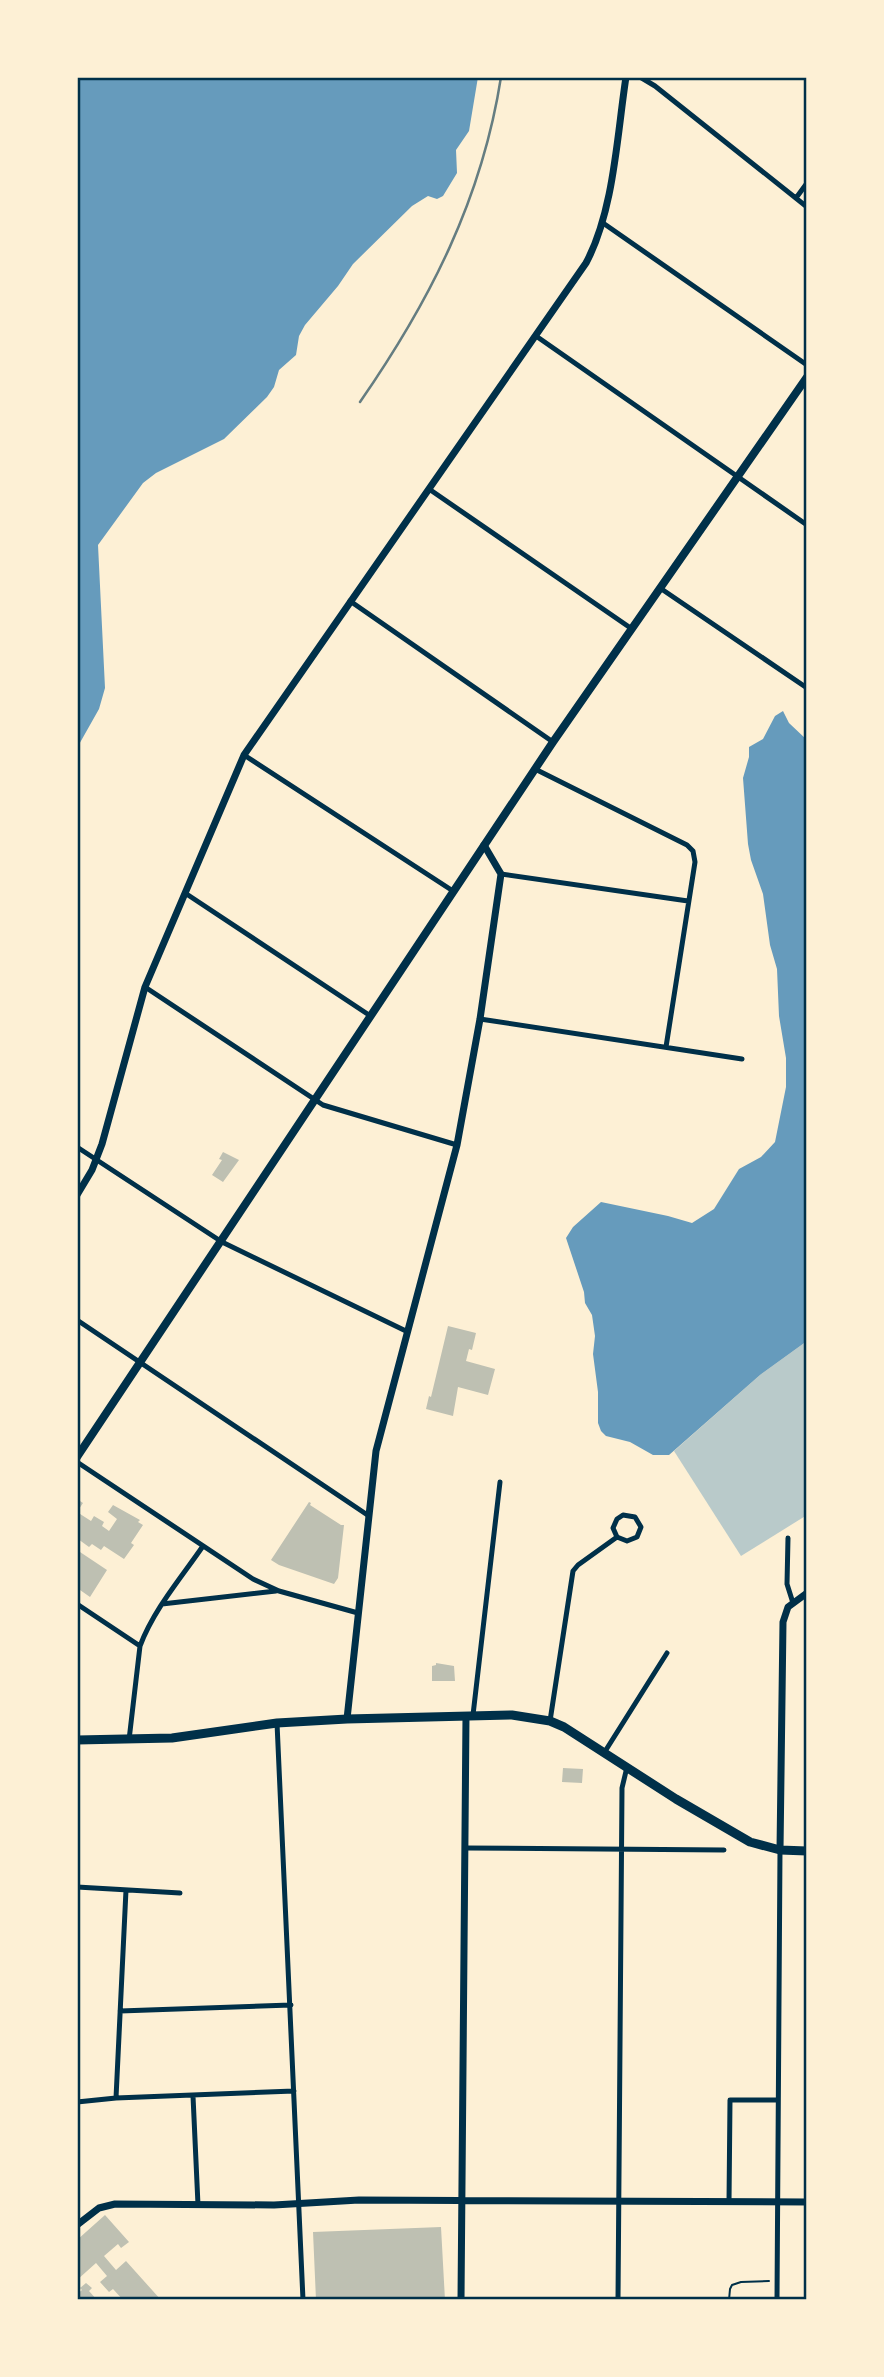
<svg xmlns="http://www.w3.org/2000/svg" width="884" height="2377" font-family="'Roboto Serif',serif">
<rect width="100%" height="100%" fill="#fdf0d5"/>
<path fill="#b9caca" d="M807 1341V1515L741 1556 674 1451 760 1375Z"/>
<path fill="#669bbc" d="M77 77H478L469 131 456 150 457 173 443 196 437 199 428 196 412 206 353 264 338 286 305 325 299 336 296 355 279 370 274 387 267 397 224 439 156 473 143 483 98 545 105 688 99 709 77 748Z
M783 711 789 723 807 740V1341L760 1375 669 1455H653L630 1442 606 1436 601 1431 598 1423V1392L593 1354 595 1336 592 1315 585 1303 584 1292 566 1238 573 1227 601 1202 668 1216 692 1223 714 1209 739 1169 761 1157 775 1142 786 1087V1058L779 1016 777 969 770 945 763 894 751 860 748 844 743 778 749 757V747L763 739 775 716Z"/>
<path fill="#bec0b2" d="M223 1152 239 1160 223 1182 212 1175 222 1160 219 1159Z
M448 1326 476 1333 472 1350 469 1349 466 1361 495 1369 488 1395 458 1387 453 1416 426 1409 429 1396 431 1397Z
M77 1499 83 1503 77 1512 91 1521 94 1516 104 1522 102 1526 109 1531 117 1519 108 1512 113 1505 140 1520 138 1522 143 1525 131 1543 134 1545 124 1559 104 1546 101 1550 92 1544 89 1547 78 1539 80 1536 77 1534Z
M309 1502 311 1503 310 1505 341 1525H344L338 1578 334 1584 279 1565 271 1560Z
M77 1550 107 1570 90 1597 80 1590 77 1595Z
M436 1663 454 1666 455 1681H432V1666L436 1665Z
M563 1768 583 1769 582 1783 562 1782Z
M105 2215 129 2242 121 2248 118 2244 104 2256 116 2270 126 2261 161 2300H123L113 2289 109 2292 100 2282 107 2276 96 2263 77 2280V2240Z
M441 2227 445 2300H316L313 2232Z
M86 2283 92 2288 89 2291 97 2300H77V2294L82 2290 80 2288Z"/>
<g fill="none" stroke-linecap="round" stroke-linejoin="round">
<path stroke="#003049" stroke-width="2" d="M729 2300 730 2289 732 2285 741 2282 769 2281"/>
<path stroke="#003049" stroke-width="5" d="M640 77 655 86 807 207
M796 198 807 183
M603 223 807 365
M536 336 807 525
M429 489 632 629
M660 588 807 688
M350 601 553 742
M244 755 453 891
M535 769 687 845 693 851 695 862 666 1047
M501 874 688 901
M185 893 369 1015
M145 987 323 1105 457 1145
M480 1019 742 1059
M77 1147 222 1242 408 1332
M77 1320 369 1516
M77 1462 253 1579 279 1591 358 1613
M788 1538 787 1584 793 1603
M77 1604 140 1646
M162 1604 276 1591
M473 1715 500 1482
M550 1721 573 1571 578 1565 617 1537 627 1541 637 1537 641 1527 635 1517 623 1515 617 1519 613 1528 617 1537
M277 1723 303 2300
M129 1740 140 1646C154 1609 181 1578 203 1546
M604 1753 667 1653
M466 1848 724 1850
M77 1887 180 1893
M120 2011 291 2005
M193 2096 198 2205
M116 2098 126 1890
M77 2102 116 2098 294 2091
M729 2202 730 2100H778
M618 2300 622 1788 627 1767
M777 2300 780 1850"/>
<path stroke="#003049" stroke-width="7" d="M77 1195 92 1170 102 1144 145 987 244 755 586 263C614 211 617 135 626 77
M347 1719 376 1451 457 1145 480 1019 501 874 484 845
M780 1850 783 1622 788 1607 807 1593
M77 2225 99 2208 115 2204 274 2205 359 2200 807 2202
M461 2300 466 1716"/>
<path stroke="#003049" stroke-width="8" d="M77 1457 553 742 807 377"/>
<path stroke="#003049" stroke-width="9" d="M77 1740 172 1738 277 1723 347 1719 512 1715 550 1721 564 1727 676 1799 750 1842 780 1850 807 1851"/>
<path stroke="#657d81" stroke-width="2.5" d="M360 402C430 301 482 199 501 77"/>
</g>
<rect width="884" height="2377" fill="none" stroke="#fdf0d5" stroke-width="158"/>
<rect x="79" y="79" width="726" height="2219" fill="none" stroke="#003049" stroke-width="2.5"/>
</svg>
